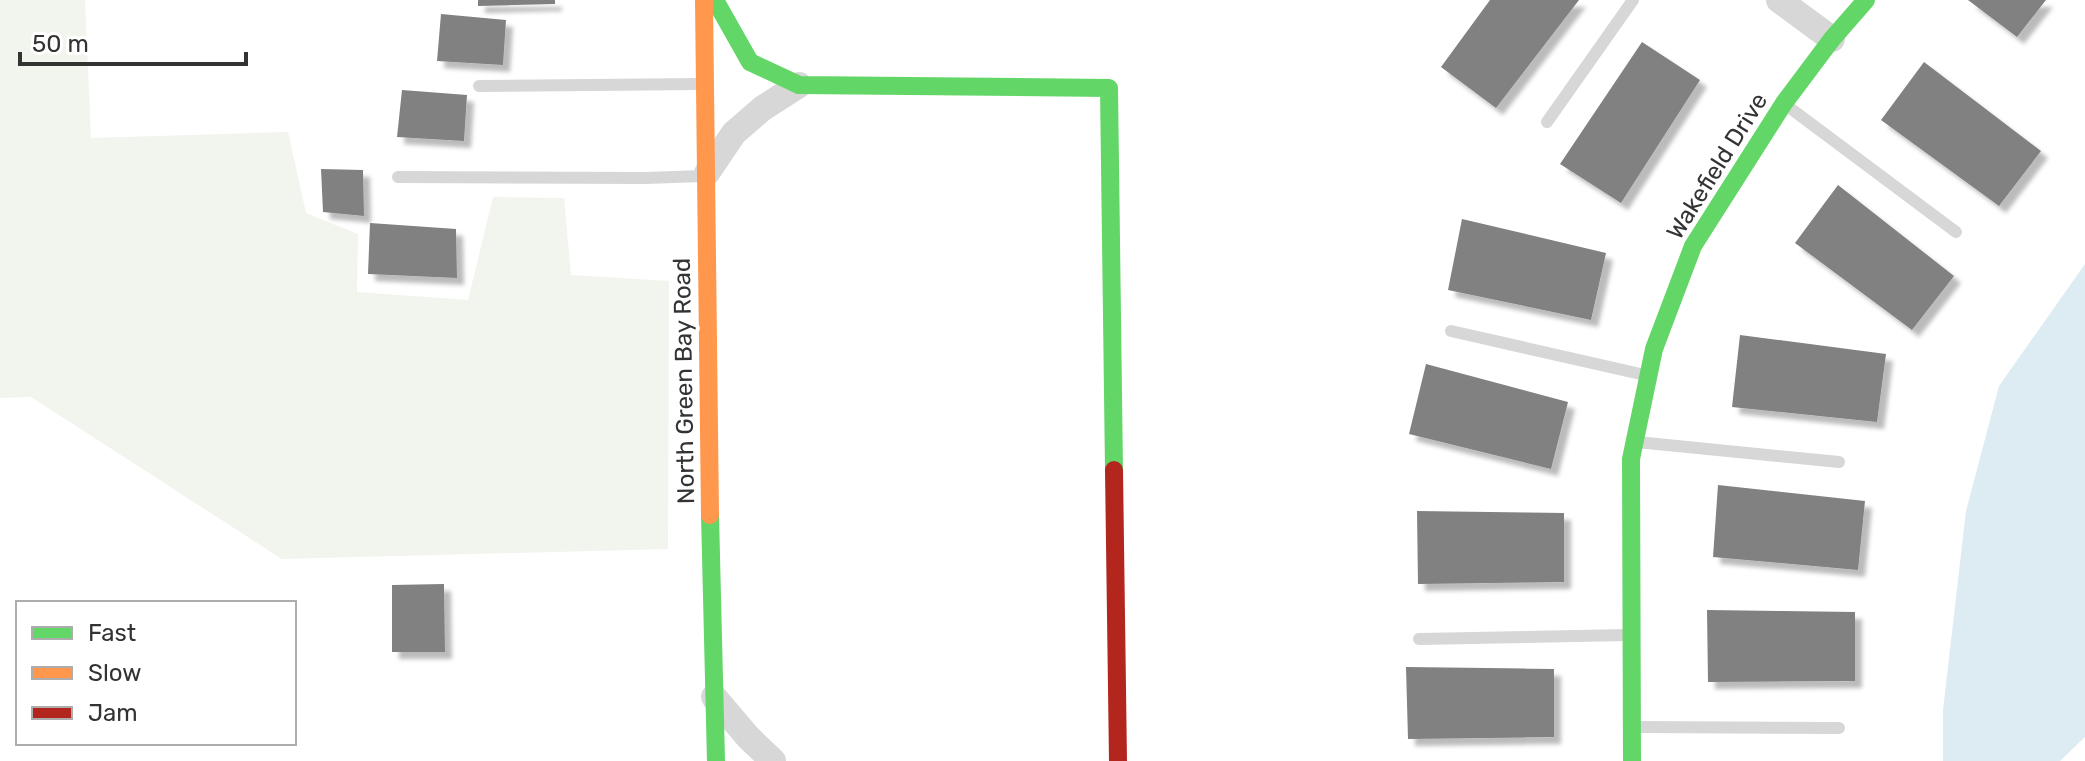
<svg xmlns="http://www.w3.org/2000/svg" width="2085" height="761" font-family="Rubik,sans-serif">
<defs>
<filter id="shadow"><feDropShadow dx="7" dy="7" stdDeviation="2" flood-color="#0004"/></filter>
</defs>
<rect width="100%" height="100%" fill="#fff"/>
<path fill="#f1f5ed" d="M0 0H85L91 138 288 132 306 213 358 234 357 292 468 300 493 197 564 198 571 275 669 281 668 549 282 559 31 397 0 398Z"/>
<path fill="#ddebf3" d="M2085 264V737L2060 761H1943V710L1966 511 1999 386Z"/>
<path fill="#818181" filter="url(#shadow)" d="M478 0H555V4L478 6Z
M1490 0H1579L1496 108 1441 67Z
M1968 0H2046L2017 37Z
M441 14 506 20 503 65 437 61Z
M1642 42 1700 80 1621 203 1560 164Z
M1924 62 2041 151 1999 206 1881 120Z
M402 90 467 95 464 141 397 137Z
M321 169 363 170 364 216 323 212Z
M1838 185 1954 276 1912 330 1795 243Z
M1462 219 1606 253 1591 320 1448 290Z
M370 223 456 229 457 278 368 274Z
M1740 335 1886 354 1877 422 1732 407Z
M1426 364 1568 402 1551 469 1409 434Z
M1718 485 1865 501 1858 570 1713 557Z
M1417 511 1564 513V582L1418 584Z
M444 584 445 652H392V585Z
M1707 610 1855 612V681L1708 682Z
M1406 667 1554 669V737L1408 739Z"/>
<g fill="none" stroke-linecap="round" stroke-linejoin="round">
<path stroke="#d7d7d7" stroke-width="12" d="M479 86 701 84
M1786 105 1956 232
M1547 122 1633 0
M398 177 646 178 701 176
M1451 331 1645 375
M1637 442 1839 462
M1419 639 1628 635
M1635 727 1839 728"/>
<path stroke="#d7d7d7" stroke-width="26" d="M1779 0 1832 39
M707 173 734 133 763 108 799 85
M714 697 748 737 773 761"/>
<path stroke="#63d668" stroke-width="18" d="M715 0 750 62 799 85 1109 88 1114 470
M710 515 716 761
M1632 761 1631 459 1654 349 1693 246 1784 103 1832 39 1866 0"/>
<path stroke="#ff974d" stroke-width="18" d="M704 0 710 515"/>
<path stroke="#b3261e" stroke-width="18" d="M1114 470 1118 761"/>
</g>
<g text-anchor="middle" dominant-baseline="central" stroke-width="8" stroke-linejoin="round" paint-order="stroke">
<g font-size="24" fill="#333" stroke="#fff">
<text transform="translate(1717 166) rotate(-58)">Wakefield Drive</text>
<text transform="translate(684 381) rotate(-91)">North Green Bay Road</text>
</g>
</g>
<rect x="16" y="601" width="280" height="144" fill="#ffffff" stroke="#adadad" stroke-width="2"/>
<rect x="32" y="627" width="40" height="12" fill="#63d668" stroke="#adadad" stroke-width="2"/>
<text x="88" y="641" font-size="24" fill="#333333">Fast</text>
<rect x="32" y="667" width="40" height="12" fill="#ff974d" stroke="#adadad" stroke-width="2"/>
<text x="88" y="681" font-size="24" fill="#333333">Slow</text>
<rect x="32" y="707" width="40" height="12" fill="#b3261e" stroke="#adadad" stroke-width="2"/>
<text x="88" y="721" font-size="24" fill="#333333">Jam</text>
<path d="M20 52v12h226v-12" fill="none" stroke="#333333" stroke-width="4"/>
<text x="32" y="52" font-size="24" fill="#333333" stroke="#ffffff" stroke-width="6" paint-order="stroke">50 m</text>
</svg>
